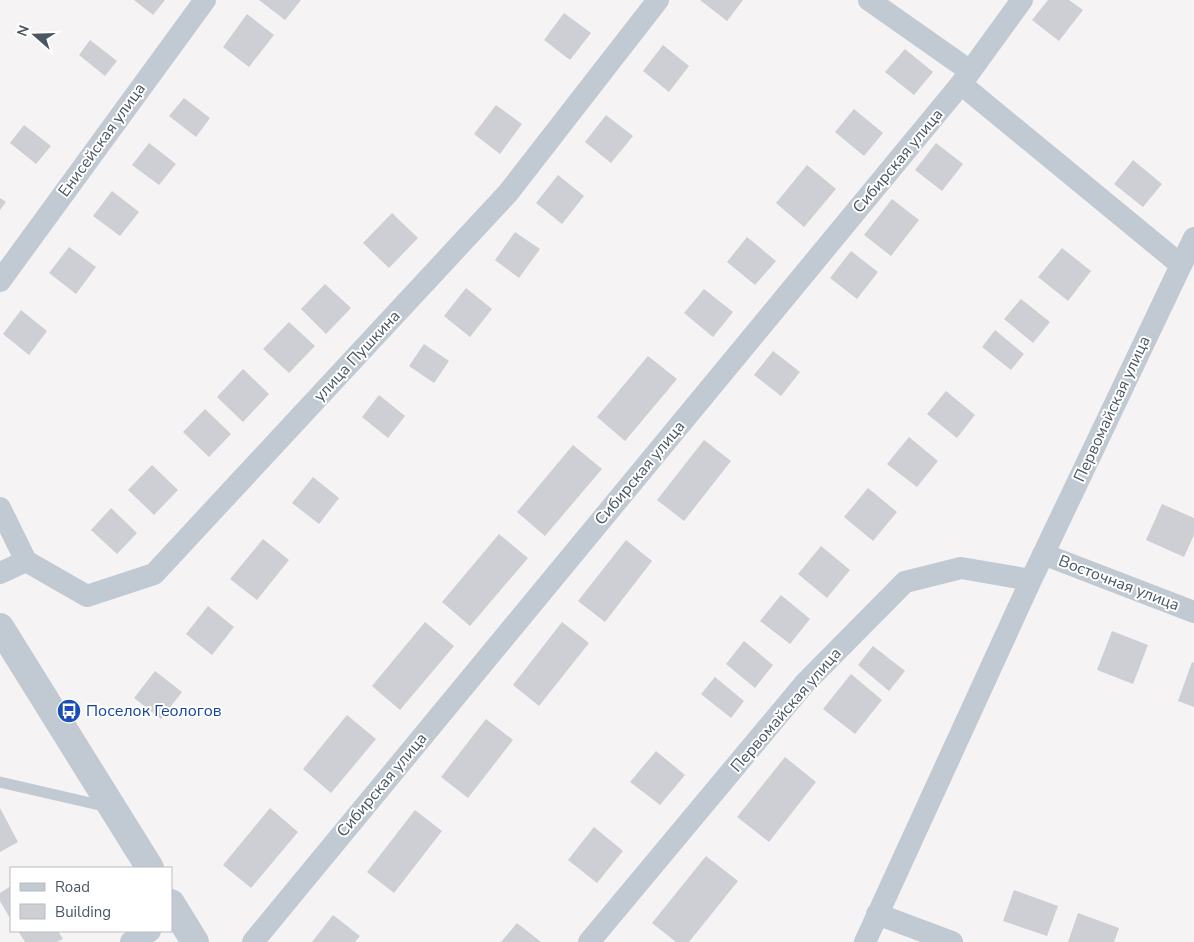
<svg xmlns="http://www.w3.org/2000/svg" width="1194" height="942" font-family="'Nunito Sans',sans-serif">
<rect width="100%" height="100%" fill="#f5f3f3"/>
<path fill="#cdcfd5" d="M134 0H165L153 15Z
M259 0H301L285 20Z
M700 0H743L727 21Z
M1048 0H1069L1083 10 1059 41 1032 20Z
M564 13 591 33 570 60 544 40Z
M247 14 274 35 249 67 223 47Z
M90 40 117 61 105 76 79 55Z
M663 45 689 66 669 92 643 71Z
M905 49 933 72 914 95 885 72Z
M184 98 210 118 196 137 169 116Z
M496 105 522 124 500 154 474 134Z
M854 109 883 133 864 156 835 132Z
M606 115 633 136 611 163 585 142Z
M24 125 51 146 36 164 10 143Z
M149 143 176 164 159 185 132 165Z
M936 143 963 164 942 191 915 170Z
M1133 160 1162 184 1143 207 1114 184Z
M807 165 836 189 804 227 776 203Z
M558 175 584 196 562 224 536 203Z
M112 191 139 212 120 236 93 216Z
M0 198 6 202 0 210Z
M892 199 919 220 891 256 864 235Z
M392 213 418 238 389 268 363 243Z
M515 232 540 249 519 278 495 260Z
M747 237 776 261 755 285 727 262Z
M69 247 96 267 76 294 49 273Z
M1062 248 1091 271 1068 301 1038 277Z
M851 251 878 272 857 299 830 278Z
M325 284 351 308 326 334 301 309Z
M466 288 492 309 470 337 444 316Z
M704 289 733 312 713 337 684 313Z
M1021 299 1050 322 1033 343 1004 319Z
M21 310 47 331 29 355 3 334Z
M289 322 315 346 289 373 263 349Z
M995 330 1024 354 1011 370 982 347Z
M424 344 449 361 434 383 409 366Z
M773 351 800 372 781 396 754 375Z
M648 356 677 379 625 441 597 417Z
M243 369 269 394 243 422 217 397Z
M946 391 975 415 957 438 927 414Z
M379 395 405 416 388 438 362 417Z
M205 409 231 434 209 457 183 432Z
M909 437 938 461 917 487 887 464Z
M704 440 731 461 684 521 657 500Z
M573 445 602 469 545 536 517 512Z
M152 465 178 490 154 515 128 490Z
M313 477 339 498 319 524 292 503Z
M868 488 897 512 873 541 844 517Z
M1162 504 1194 518V535L1184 557 1146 540Z
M111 508 137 533 117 554 91 530Z
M499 534 528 558 470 626 442 602Z
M263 539 289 560 257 600 230 579Z
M626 540 652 561 605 622 578 601Z
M821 546 850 570 827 598 798 574Z
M781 595 810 619 790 644 760 621Z
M208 606 234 627 212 655 186 634Z
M425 622 454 646 400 710 372 686Z
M562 622 589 643 539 706 513 685Z
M1112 631 1148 645 1133 684 1097 670Z
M744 641 773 665 755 688 726 664Z
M873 646 905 671 889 691 858 665Z
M1192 662 1194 663V707L1178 701Z
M155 671 182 692 161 719 134 698Z
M851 674 882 700 855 734 823 709Z
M715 677 744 701 731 718 701 694Z
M347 715 376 739 331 793 303 769Z
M486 719 513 740 468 798 441 777Z
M656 751 685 775 660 805 630 782Z
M785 757 816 782 769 842 737 817Z
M0 808 18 842 0 852Z
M270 808 298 832 251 888 223 865Z
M415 810 442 831 394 893 367 872Z
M594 827 623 851 597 883 568 860Z
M706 856 738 881 689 942H676L652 923Z
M11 886V920L0 901V893Z
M1014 890 1058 906 1047 936 1003 921Z
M1078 913 1119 928 1114 942H1068Z
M333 915 360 936 355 942H312Z
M517 923 541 942H501Z
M18 931H58L63 939 57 942H25Z"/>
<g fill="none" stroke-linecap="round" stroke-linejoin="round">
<path stroke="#c1cad2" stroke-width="11" d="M0 782 108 807"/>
<path stroke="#c1cad2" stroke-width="22" d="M869 0 970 71
M961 84 1181 265
M0 281 205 0
M0 508 26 561
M1043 554 1194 612
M0 573 26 561 87 596 154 574 508 193 658 0
M877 914 952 942
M131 942 150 931
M253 942 961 84 1022 0
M589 942 805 683 905 582 961 568 1031 580 1194 238
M865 942 1031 580"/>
<path stroke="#c1cad2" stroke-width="28" d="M0 627 150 868
M171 903 195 942"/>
</g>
<defs>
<g id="bus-disc" transform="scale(1.25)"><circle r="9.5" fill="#1a4fb4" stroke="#fff"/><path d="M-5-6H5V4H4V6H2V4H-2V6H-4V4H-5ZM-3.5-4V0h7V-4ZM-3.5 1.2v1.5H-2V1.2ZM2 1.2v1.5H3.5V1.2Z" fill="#fff"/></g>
</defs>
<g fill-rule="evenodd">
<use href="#bus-disc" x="69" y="711"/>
</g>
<g text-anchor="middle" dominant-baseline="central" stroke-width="4" stroke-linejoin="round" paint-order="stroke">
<g font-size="16" fill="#4a5661" stroke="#fff">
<text transform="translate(102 140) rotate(-54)">Енисейская улица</text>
<text transform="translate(898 161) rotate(-50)">Сибирская улица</text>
<text transform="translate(357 356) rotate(-47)">улица Пушкина</text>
<text transform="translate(1112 409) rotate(-65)">Первомайская улица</text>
<text transform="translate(640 473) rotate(-50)">Сибирская улица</text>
<text transform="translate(1119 583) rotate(21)">Восточная улица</text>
<text transform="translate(786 710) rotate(-49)">Первомайская улица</text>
<text transform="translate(382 785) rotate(-50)">Сибирская улица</text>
</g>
<g font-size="16" fill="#164399" stroke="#fff" text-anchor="start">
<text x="86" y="711">Поселок Геологов</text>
</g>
</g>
<rect x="10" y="867" width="162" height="65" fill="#ffffff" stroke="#b7bbc0"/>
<rect x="20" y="883" width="25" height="8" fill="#c1cad2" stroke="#b7bbc0"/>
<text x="55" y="892" font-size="15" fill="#4a5661">Road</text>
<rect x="20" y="904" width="25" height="15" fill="#cdcfd5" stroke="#b7bbc0"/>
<text x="55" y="917" font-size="15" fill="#4a5661">Building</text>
<g transform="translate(35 35) rotate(290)" stroke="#ffffff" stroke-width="4" paint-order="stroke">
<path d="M0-4L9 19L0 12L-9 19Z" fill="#4a5661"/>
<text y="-8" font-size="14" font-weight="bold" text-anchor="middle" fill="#4a5661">N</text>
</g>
</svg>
